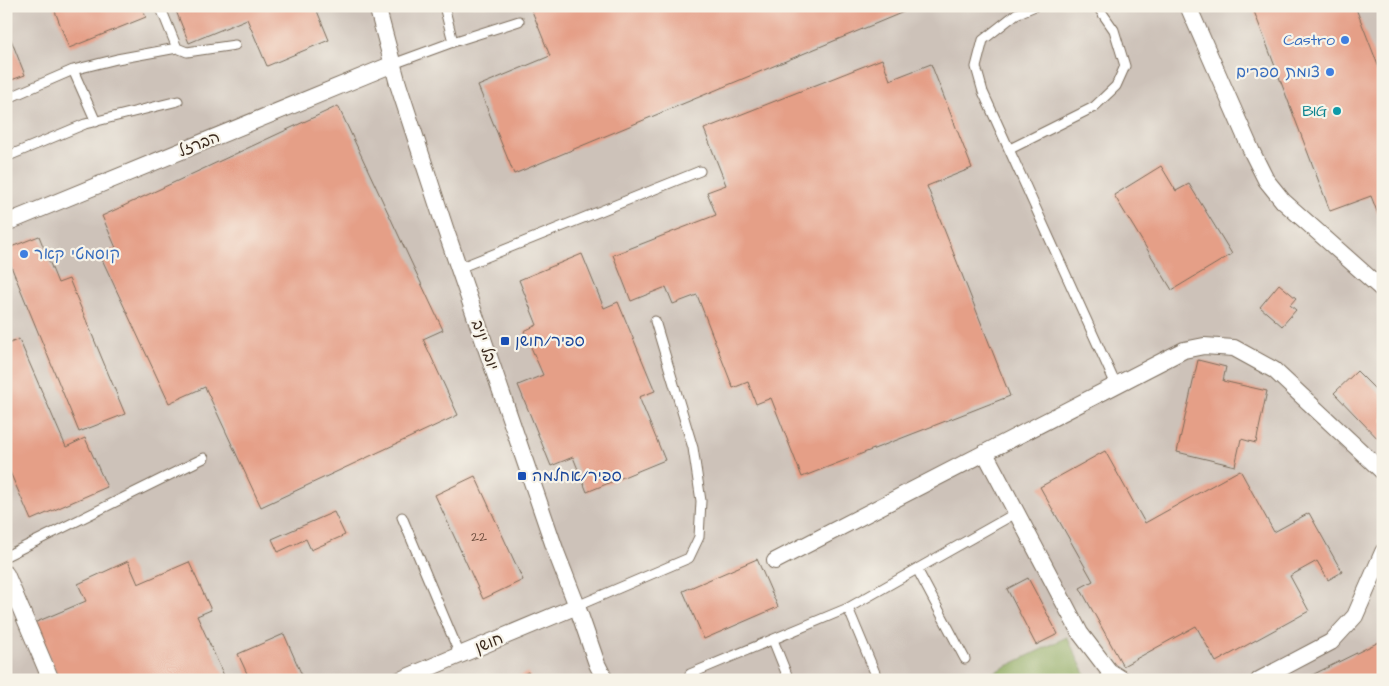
<svg xmlns="http://www.w3.org/2000/svg" width="1389" height="686" font-family="'Architects Daughter','Playpen Sans Hebrew',sans-serif">
<rect width="100%" height="100%" fill="#f7f3e8"/>
<filter id="ink" filterUnits="userSpaceOnUse"><feTurbulence type="fractalNoise" baseFrequency=".02" numOctaves="2"/><feDisplacementMap in="SourceGraphic" scale="10" xChannelSelector="R" yChannelSelector="G"/><feConvolveMatrix kernelMatrix="1 2 1 2 8 2 1 2 1" color-interpolation-filters="sRGB"/></filter>
<filter id="wash" filterUnits="userSpaceOnUse"><feTurbulence type="fractalNoise" baseFrequency=".0096" numOctaves="4" result="noise"/><feDisplacementMap in="SourceGraphic" scale="20" xChannelSelector="R" yChannelSelector="G"/><feGaussianBlur stdDeviation="1.12" result="paint"/><feColorMatrix in="noise" values="0 0 0 0 0 0 0 0 0 0 0 0 0 0 0 0 0 1.4 0 .05"/><feComposite in="paint" operator="in"/></filter>
<g filter="url(#wash)">
<rect width="100%" height="100%" fill="#f0e4c9"/>
<path fill="#cdc2b9" d="M6 6H1383V680H6Z"/>
<path fill="#86a456" stroke="#60673a" d="M1067 637 1088 680H978Z"/>
<g id="blocks">
<path fill="#e59f87" d="M53 6H141L146 17 69 48Z
M174 6H315L329 40 267 66 247 19 189 43Z
M530 6H918L514 174 478 86 550 56Z
M1252 6H1355L1383 78V227L1371 196 1330 211Z
M8 32 25 75 6 82V33Z
M882 59 890 80 931 64 972 168 927 186 1010 396 802 477 771 398 756 404 748 382 733 388 697 295 673 304 666 287 631 301 613 255 716 215 707 192 726 185 704 129Z
M338 106 443 330 423 339 458 415 261 507 205 387 169 403 100 255 116 248 102 216Z
M1161 166 1176 191 1189 184 1232 254 1172 290 1114 195Z
M39 236 58 283 69 279 125 414 79 432 6 254V249Z
M582 254 604 308 618 302 655 391 639 397 665 460 587 492 573 457 551 466 518 385 543 375 524 331 537 325 519 280Z
M1279 284 1296 298 1290 305 1296 310 1282 326 1260 307Z
M19 339 66 447 85 438 107 487 31 520 6 463V345Z
M1198 360 1226 367 1223 381 1267 391 1256 443 1241 439 1235 466 1177 452Z
M1357 371 1383 397V444L1334 393Z
M1105 451 1145 523 1240 470 1274 532 1309 513 1342 572 1328 580 1317 561 1290 576 1309 611 1216 662 1196 626 1123 666 1080 588 1093 581 1040 487Z
M475 476 523 580 483 599 435 495Z
M334 512 345 535 311 550 306 539 278 552 272 539Z
M757 559 778 607 704 639 683 591Z
M128 561 138 584 189 562 211 610 197 616 226 680H59L34 623 86 601 78 584Z
M1028 578 1058 634 1036 645 1007 589Z
M284 634 304 680H250L238 654Z
M1383 640V680H1302Z
M528 672 532 680H512Z"/>
</g>
</g>
<g filter="url(#ink)">
<use href="#blocks" fill-opacity="0" stroke="#7a6b5a" stroke-width="1"/>
<g fill="none" stroke-linecap="round" stroke-linejoin="round">
<g stroke="#7a6b5a" stroke-width="11">
<path id="service" d="M160 6 177 48
M1035 6 1016 14 983 40 976 67 983 92 1116 385
M453 42 519 21
M393 64 453 42 444 6
M73 70 96 122
M6 99 73 70 117 59 177 48 187 52 235 45
M1010 149 1094 107 1116 86 1125 66 1114 30 1098 7 1096 6
M6 157 85 124 178 101
M459 268 700 171
M402 517 460 655
M6 556 204 458
M917 569 965 659
M577 606 689 558 699 537 701 501 693 448 655 321
M848 608 1016 513
M773 640 789 680
M693 680 690 674 848 608 878 680"/>
</g>
<g stroke="#7a6b5a" stroke-width="18">
<path id="minor" d="M377 6 398 84 445 228 556 552 577 606 597 664 605 680
M1188 6 1252 152 1266 180 1283 201 1383 290
M6 223 393 64
M985 453 1080 633 1109 671 1123 680
M775 561 1184 350 1204 346 1234 348 1274 370 1383 472
M6 574 51 680
M400 680 577 606
M1259 680 1331 642 1355 616 1383 552"/>
</g>
<use href="#service" stroke="#fff" stroke-width="9"/>
<use href="#minor" stroke="#fff" stroke-width="16"/>
</g>
</g>
<g fill="#3f7fe0" stroke="#f7f3e8" stroke-width="2">
<circle cx="1345" cy="40" r="5"/>
<circle cx="1330" cy="72" r="5"/>
<circle cx="24" cy="254" r="5"/>
</g>
<circle fill="#0f9aa8" stroke="#f7f3e8" stroke-width="2" cx="1337" cy="111" r="5"/>
<g fill="#1a4fb4" stroke="#f7f3e8" stroke-width="2">
<rect x="500" y="336" width="10" height="10" rx="2.5"/>
<rect x="517" y="471" width="10" height="10" rx="2.5"/>
</g>
<g text-anchor="middle" dominant-baseline="central" stroke-width="4.5" stroke-linejoin="round" paint-order="stroke">
<g font-size="14" fill="#664738">
<text x="479" y="537">22</text>
</g>
<g font-size="16" fill="#366cbe" stroke="#f7f3e8" text-anchor="end">
<text x="1335" y="40">Castro</text>
<text x="1320" y="72">צומת ספרים</text>
<text x="34" y="254" text-anchor="start">קוסמטי קאר</text>
</g>
<g font-size="16" fill="#0d838f" stroke="#f7f3e8" text-anchor="end">
<text x="1327" y="111">BIG</text>
</g>
<g font-size="16" fill="#3b2a1e" stroke="#f7f3e8">
<text transform="translate(199 144) rotate(-22)">הברזל</text>
<text transform="translate(485 345) rotate(71)">יובל יניב</text>
<text transform="translate(489 643) rotate(-22)">חושן</text>
</g>
<g font-size="16" fill="#164399" stroke="#f7f3e8" text-anchor="start">
<text x="515" y="341">ספיר/חושן</text>
<text x="532" y="476">ספיר/אחלמה</text>
</g>
</g>
<rect width="1389" height="686" fill="none" stroke="#f7f3e8" stroke-width="25"/>
</svg>
